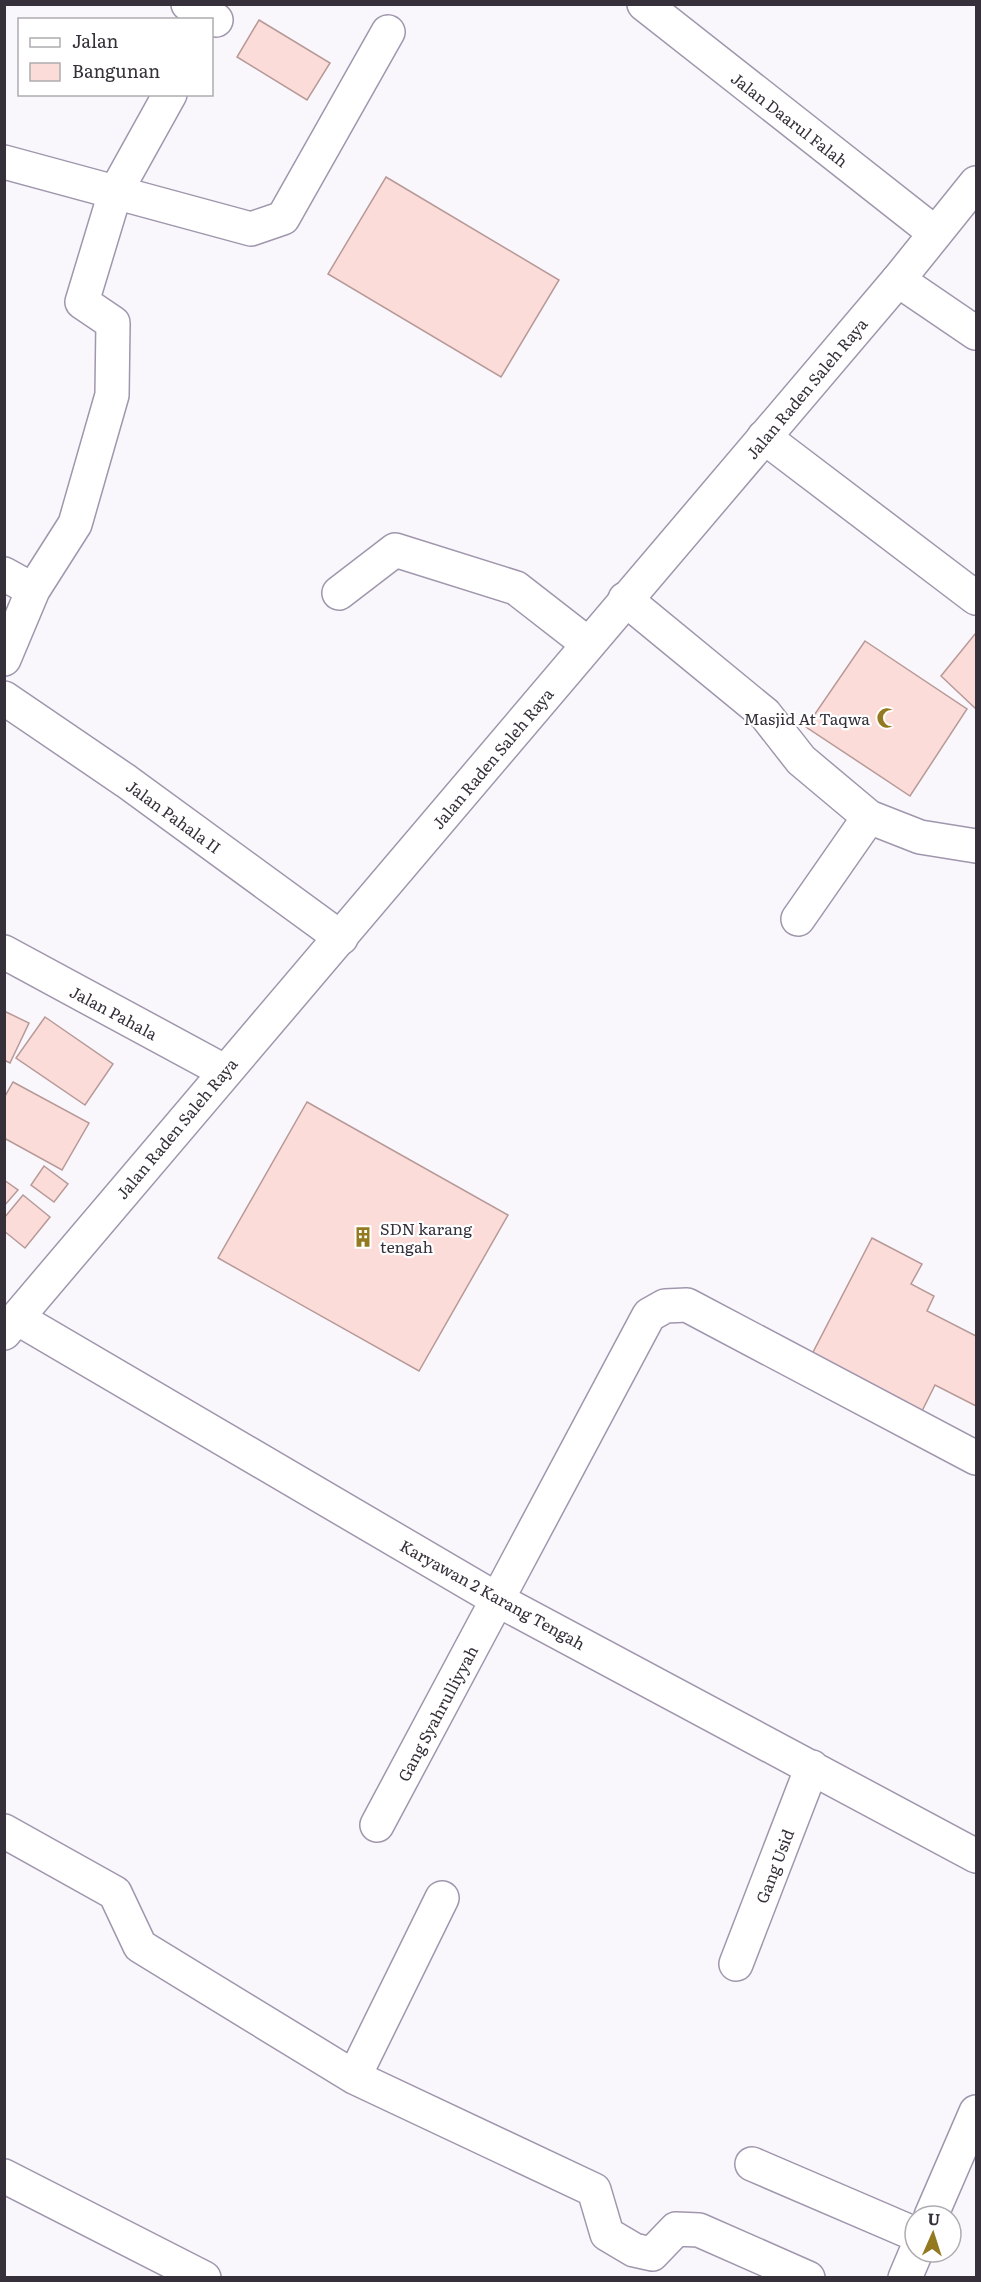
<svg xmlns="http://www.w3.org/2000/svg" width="981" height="2282" font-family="Literata,serif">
<rect width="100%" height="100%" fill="#f9f7fc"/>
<path fill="#fbdcd9" stroke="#b79997" stroke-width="1.5" d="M259 20 330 63 307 100 237 57Z
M386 177 559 280 501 377 328 274Z
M975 634 976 635V709L941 676Z
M865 641 967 709 910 796 806 727Z
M4 1011 29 1023 10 1063 4 1060Z
M45 1017 113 1064 85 1105 16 1058Z
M13 1082 89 1123 62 1170 4 1138V1098Z
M307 1102 508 1215 419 1371 218 1258Z
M44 1166 68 1184 54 1202 31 1185Z
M4 1180 18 1190 4 1206Z
M23 1195 50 1217 25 1248 4 1231V1218Z
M872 1238 922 1264 911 1284 934 1296 927 1311 976 1336V1406L935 1385 921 1413 809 1360Z"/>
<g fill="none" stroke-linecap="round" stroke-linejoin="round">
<g stroke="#a096ad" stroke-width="36">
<path id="minor" d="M188 4 216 20
M644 4 935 233
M4 162 251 229 283 218 388 32
M898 280 976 333
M764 437 976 598
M4 574 33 590
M339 593 395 550 516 588 588 644
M625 599 765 714 801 760 869 817 920 837 976 846
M4 659 33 590 75 524 112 395 113 323 82 302 115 193 170 94
M4 698 126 781 341 938
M798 919 869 817
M4 952 224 1071
M17 1318 498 1600 976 1856
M377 1825 649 1315 665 1306 687 1305 976 1458
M4 1831 115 1893 140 1946 354 2077 594 2190 607 2234 634 2250 652 2254 676 2229 699 2230 808 2278
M736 1964 812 1767
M354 2077 442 1898
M752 2164 915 2234
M4 2176 204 2278
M931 2216 976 2112
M905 2278 916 2252"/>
</g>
<g stroke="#a096ad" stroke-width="36">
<path id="major" d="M4 1333 898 280 976 183"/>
</g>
<use href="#minor" stroke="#fff" stroke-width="33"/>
<use href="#major" stroke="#fff" stroke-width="33"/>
</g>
<defs>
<g id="mosque-bare" transform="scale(1.62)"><path d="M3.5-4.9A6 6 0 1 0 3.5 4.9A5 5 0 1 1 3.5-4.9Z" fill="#937920" stroke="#fff" stroke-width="2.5" paint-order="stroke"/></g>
<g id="building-bare" transform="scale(1.62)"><path d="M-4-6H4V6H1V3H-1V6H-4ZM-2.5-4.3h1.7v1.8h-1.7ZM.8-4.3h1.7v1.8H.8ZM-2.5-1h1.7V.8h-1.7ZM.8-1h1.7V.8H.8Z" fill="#937920" stroke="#fff" stroke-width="2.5" paint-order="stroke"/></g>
</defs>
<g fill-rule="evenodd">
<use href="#mosque-bare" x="887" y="718"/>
<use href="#building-bare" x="363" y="1237"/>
</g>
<g text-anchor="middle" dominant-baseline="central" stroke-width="4.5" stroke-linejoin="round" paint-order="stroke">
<g font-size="16" fill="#35303a" stroke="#fff">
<text transform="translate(790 119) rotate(38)">Jalan Daarul Falah</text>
<text transform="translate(806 388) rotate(-50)">Jalan Raden Saleh Raya</text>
<text transform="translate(492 758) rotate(-50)">Jalan Raden Saleh Raya</text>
<text transform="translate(174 816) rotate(36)">Jalan Pahala II</text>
<text transform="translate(114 1012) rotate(28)">Jalan Pahala</text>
<text transform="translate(176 1128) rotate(-50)">Jalan Raden Saleh Raya</text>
<text transform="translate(493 1594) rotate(29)">Karyawan 2 Karang Tengah</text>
<text transform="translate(437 1713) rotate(-62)">Gang Syahrulliyyah</text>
<text transform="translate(774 1866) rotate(-69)">Gang Usid</text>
</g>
<g font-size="16" fill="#35303a" stroke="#fff" text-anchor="end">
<text x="870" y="718">Masjid At Taqwa</text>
<text x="380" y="1228" text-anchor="start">SDN karang<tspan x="380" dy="18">tengah</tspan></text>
</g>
</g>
<rect width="981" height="2282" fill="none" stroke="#35303a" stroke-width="12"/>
<rect x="18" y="18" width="195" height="78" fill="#ffffff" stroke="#aeacb0" stroke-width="1.5"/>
<rect x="30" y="38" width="30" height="9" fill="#ffffff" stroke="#aeacb0" stroke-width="1.5"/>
<text x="72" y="48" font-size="18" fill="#35303a">Jalan</text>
<rect x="30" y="63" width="30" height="18" fill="#fbdcd9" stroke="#aeacb0" stroke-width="1.5"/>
<text x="72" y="78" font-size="18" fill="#35303a">Bangunan</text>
<g transform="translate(933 2234) rotate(3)"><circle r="28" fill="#ffffff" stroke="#aeacb0" stroke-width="1.5"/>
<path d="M0-4.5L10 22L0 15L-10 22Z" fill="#937920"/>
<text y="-9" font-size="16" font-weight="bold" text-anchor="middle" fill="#35303a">U</text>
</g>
</svg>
